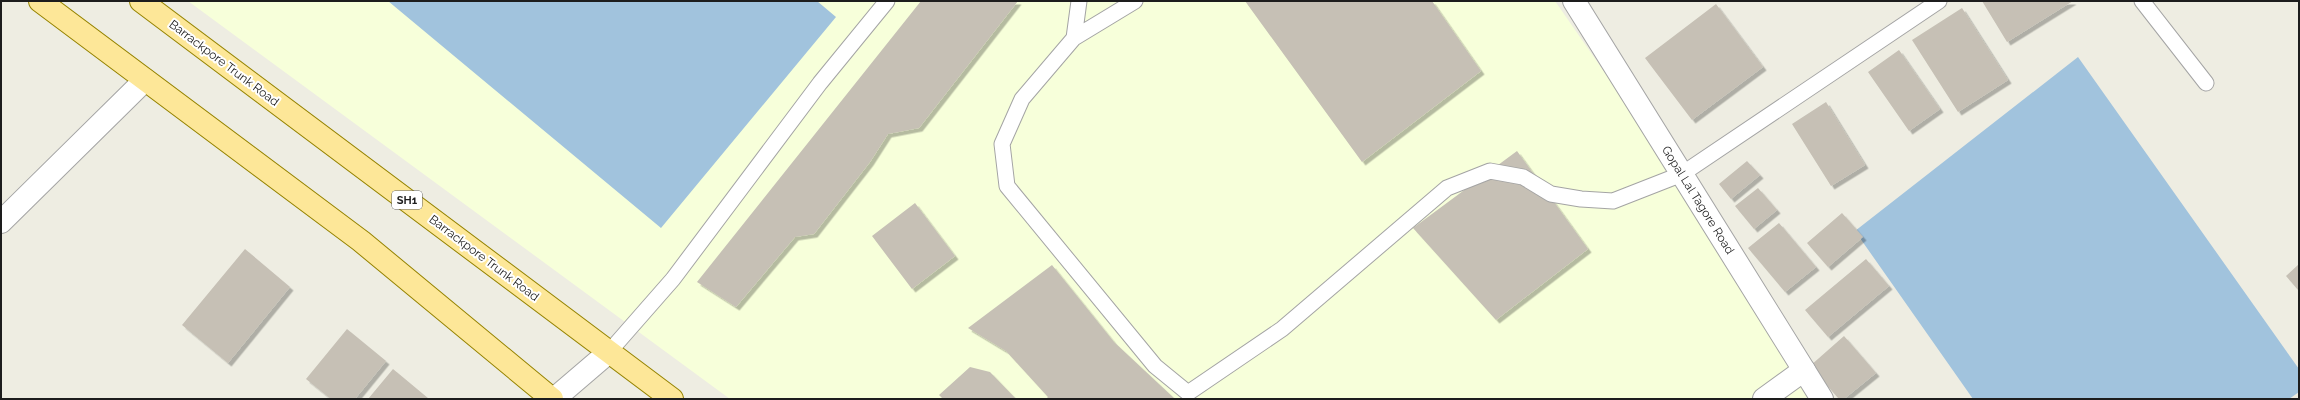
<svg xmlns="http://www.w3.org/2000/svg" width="2300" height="400" font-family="Raleway,sans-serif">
<defs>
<filter id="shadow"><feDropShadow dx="3.5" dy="3.5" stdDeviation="0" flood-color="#0004"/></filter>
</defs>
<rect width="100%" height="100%" fill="#eeede2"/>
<path fill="#f7ffda" d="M188 1H1555L1831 399H730Z"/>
<path fill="#a1c3dd" d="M388 1H817L836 17 661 228Z
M2078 57 2299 369V392L2289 399H1973L1855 231Z"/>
<path fill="#c6c0b5" filter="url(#shadow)" d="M921 1H1018L919 128 888 134 870 162 814 234 795 237 736 307 697 282Z
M1245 1H1432L1481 71 1362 162Z
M1982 1H2073L2007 42Z
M1716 4 1763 67 1692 120 1645 58Z
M1962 8 2008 80 1958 112 1912 40Z
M1899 50 1940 109 1909 131 1868 72Z
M1826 102 1865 165 1831 186 1792 124Z
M1517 151 1588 249 1496 320 1413 228Z
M1747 161 1760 175 1731 199 1719 184Z
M1758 188 1777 210 1754 229 1735 206Z
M915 203 955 256 912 289 872 236Z
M1842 213 1863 237 1828 267 1807 243Z
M1779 223 1816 267 1785 292 1748 248Z
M245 249 290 287 228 363 182 325Z
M1866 259 1889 286 1828 337 1805 310Z
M2299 264V291L2286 276Z
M1052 265 1114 342 1175 399H1046L1048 397 1006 351 968 328Z
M347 329 386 361 355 399H331L306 379Z
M1844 336 1876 373 1844 399H1839L1810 366Z
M970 367 990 372 1016 399H943L939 395Z
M393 369 429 399H368Z"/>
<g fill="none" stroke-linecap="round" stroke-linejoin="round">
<g stroke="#a4a4a4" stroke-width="17">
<path id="service" d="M1079 1 1074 38 1022 99 1002 144 1007 186 1155 366 1188 393 1282 329 1447 188 1490 171 1523 177 1551 194 1581 199 1613 201 1682 174 1939 1
M2142 1 2206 83
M1074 38 1135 1
M609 352 673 279 820 83 887 1"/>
</g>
<g stroke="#a4a4a4" stroke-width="24">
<path id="minor" d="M1 222 145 80
M554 399 609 352
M1764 399 1804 370"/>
</g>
<g stroke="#a4a4a4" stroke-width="24">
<path id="tertiary" d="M1574 1 1822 399"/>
</g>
<g stroke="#958300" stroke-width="24">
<path id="primary" d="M40 1 361 241 552 399
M141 1 672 399"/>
</g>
<use href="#service" stroke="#fff" stroke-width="15"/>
<use href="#minor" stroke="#fff" stroke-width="22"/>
<use href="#tertiary" stroke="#fff" stroke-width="22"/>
<use href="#primary" stroke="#fde798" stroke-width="22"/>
</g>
<g text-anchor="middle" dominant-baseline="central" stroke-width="4" stroke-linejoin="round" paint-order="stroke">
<rect fill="#fff" stroke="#616161" stroke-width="1" x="392" y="191" width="30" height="18" rx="3"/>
<g font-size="11" font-weight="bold" fill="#1d1d1d">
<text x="407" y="200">SH1</text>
</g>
<g font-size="12" fill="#1d1d1d" stroke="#fff">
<text transform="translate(224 63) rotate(37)">Barrackpore Trunk Road</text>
<text transform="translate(1698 200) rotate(58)">Gopal Lal Tagore Road</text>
<text transform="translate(484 258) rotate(37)">Barrackpore Trunk Road</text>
</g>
</g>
<rect width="2300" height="400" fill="none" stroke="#1d1d1d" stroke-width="4"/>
</svg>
